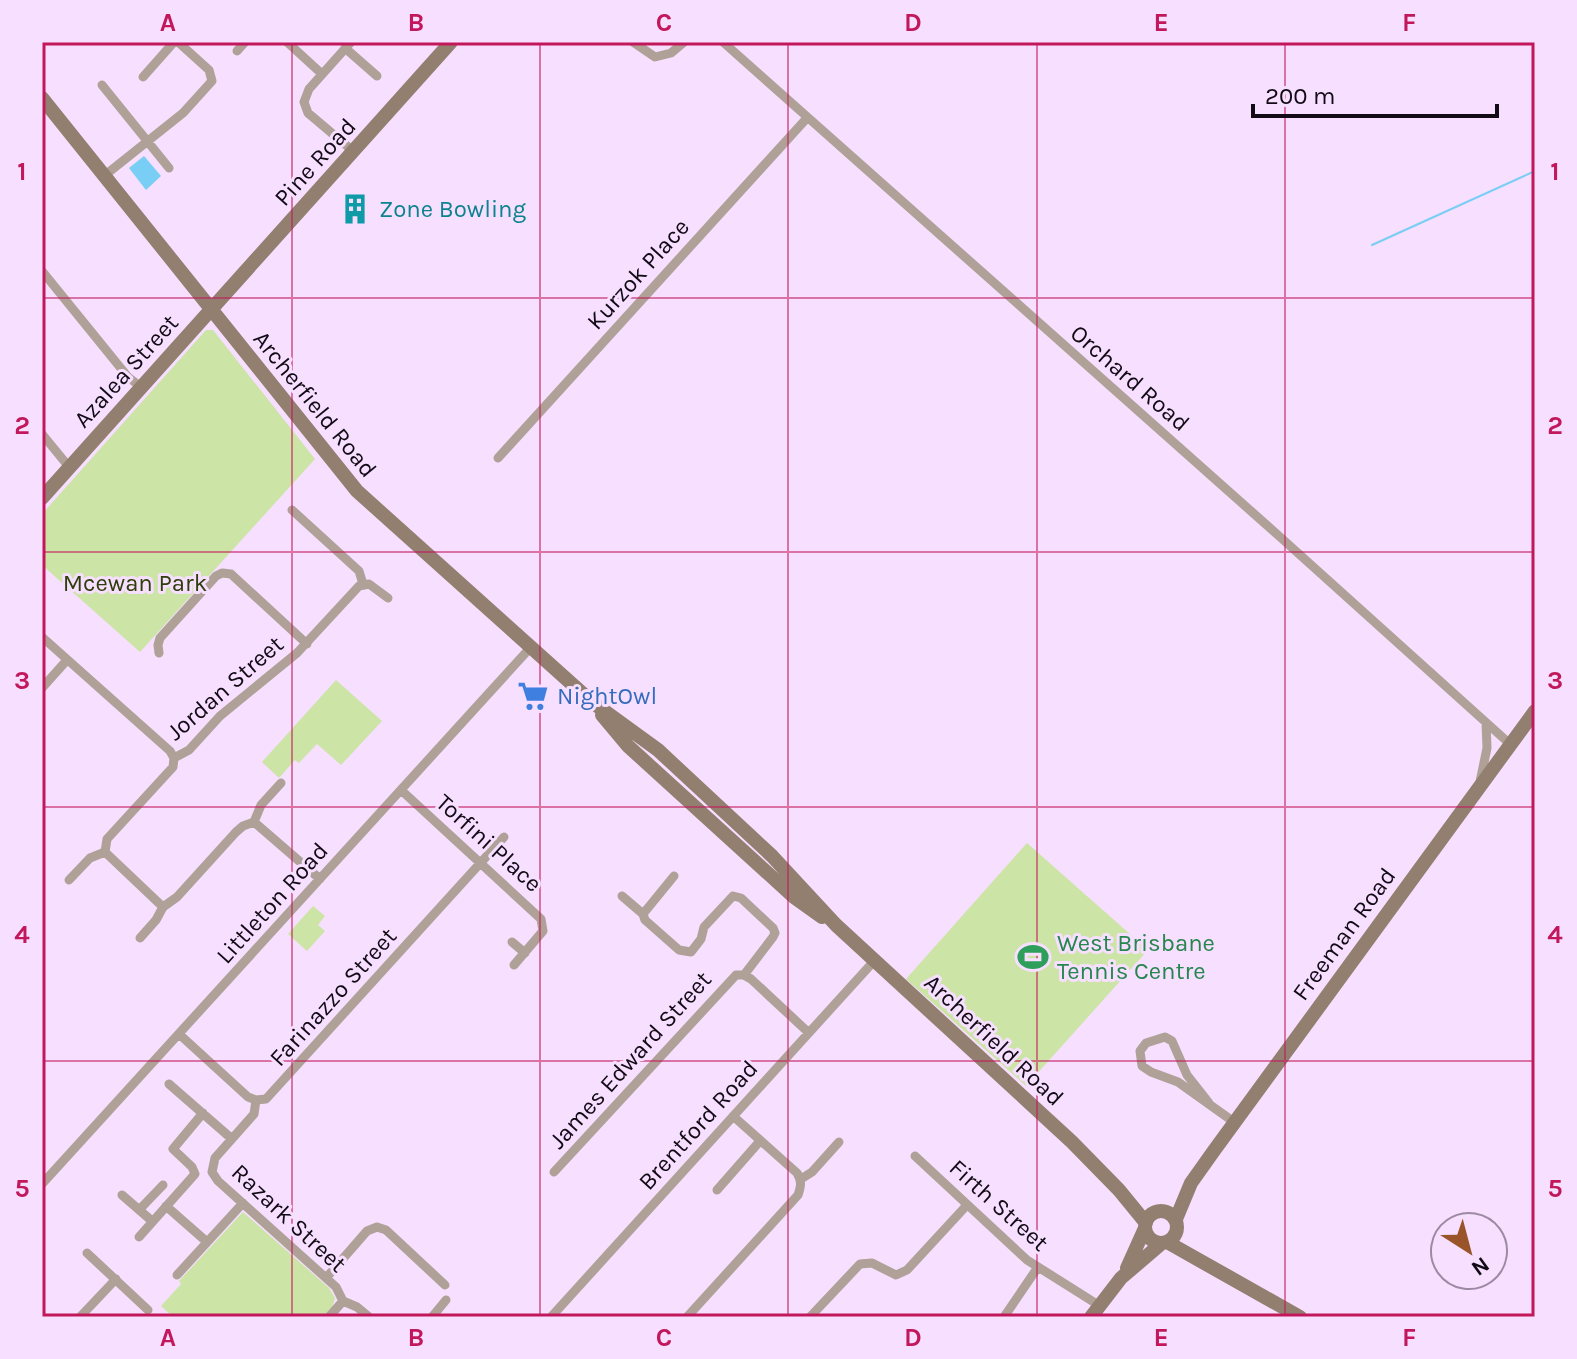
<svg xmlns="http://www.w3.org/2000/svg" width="1577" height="1359" font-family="Karla,sans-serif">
<rect width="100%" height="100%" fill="#f6dfff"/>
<path fill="#cce4a5" d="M206 330H213L315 459 140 652 42 565V514Z
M336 680 382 721 341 765 317 744 299 763 295 760 279 778 262 762Z
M1027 843 1148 950 1026 1086 906 979Z
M313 906 325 916 318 925 325 931 307 951 288 934Z
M243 1212 329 1288 335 1298 332 1308 324 1317H173L161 1306 181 1284 179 1281Z"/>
<path fill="#78cef4" d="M144 156 161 176 146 190 129 168Z"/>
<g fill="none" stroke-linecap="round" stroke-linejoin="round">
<path stroke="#78cef4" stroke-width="2" d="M1372 245 1535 171"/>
<path stroke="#afa197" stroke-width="9" d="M287 42 322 74
M351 42 309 89 304 102 308 113 353 151
M633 42 655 57 671 53 684 42
M723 42 1279 536 1510 744
M345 48 377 76
M237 51 245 42
M143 77 174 42
M102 85 169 168
M104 176 183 113 212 81 209 70 178 42
M42 271 128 377 141 387
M42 434 69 467
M498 458 807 118
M292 510 359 571 363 584
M42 637 170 751 174 758
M159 653 158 645 160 638 216 576 222 573 231 574 307 644
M42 688 67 660
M1480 782 1487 748 1486 723
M401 790 541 919 543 931 514 965
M254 822 320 879
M105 852 163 907
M674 876 643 914 645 920 679 950 691 952 701 939 704 927 733 896 741 898 773 928 775 933 773 937 744 975
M69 880 90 858 105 852 107 839 173 767 174 758 189 750 220 716 297 653 359 586 369 584 388 598
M622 896 643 914
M140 938 156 920 163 907 177 897 236 832 243 826 254 822 261 805 281 783
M512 942 525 953
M179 1034 248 1097 256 1100 266 1099 504 837
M169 1084 232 1139
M256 1100 254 1114 215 1158 212 1172 218 1181 336 1287 343 1301 357 1307 369 1317
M1209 1103 1187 1075 1172 1041 1165 1037 1146 1043 1140 1051 1142 1066 1151 1072 1178 1082 1234 1122
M915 1156 1027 1260 1100 1306
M554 1172 736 975H744L751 979 809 1033
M801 1179 812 1172 839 1142
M42 1184 530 648
M717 1190 760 1141
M122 1195 152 1221
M166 1206 207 1242
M139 1210 163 1185
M139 1237 195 1174 192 1167 173 1149 203 1113
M87 1253 148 1310
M177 1275 243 1203
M326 1278 367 1231 377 1227 386 1230 445 1285
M80 1317 116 1279
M329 1317 343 1301
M432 1317 446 1300
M551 1317 875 960
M687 1317 798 1195C801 1186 802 1181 797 1173L733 1116
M810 1317 860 1264 872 1263 896 1275 907 1270 967 1205
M1004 1317 1038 1267"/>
<path stroke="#937f6f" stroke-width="14" d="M42 98 357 491 592 702 658 750 772 856 836 925 1072 1142 1119 1190 1146 1223
M42 498 451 42
M602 715 628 746 794 897 822 917
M1145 1227a16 16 0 1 1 32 0a16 16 0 1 1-32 0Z
M1176 1219 1191 1183 1213 1152 1535 711
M1167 1242 1300 1317
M1127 1268 1145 1228
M1091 1317 1121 1278 1162 1243"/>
</g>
<path fill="none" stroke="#c2185b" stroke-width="2" stroke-opacity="0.55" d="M292 42V1317M540 42V1317M788 42V1317M1037 42V1317M1285 42V1317M42 298H1535M42 552H1535M42 807H1535M42 1061H1535"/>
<defs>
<g id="building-bare" transform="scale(2.4)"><path d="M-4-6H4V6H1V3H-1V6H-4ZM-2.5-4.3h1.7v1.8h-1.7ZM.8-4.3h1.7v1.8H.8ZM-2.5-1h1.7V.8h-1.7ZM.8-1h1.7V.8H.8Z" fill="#0f9aa8" stroke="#f6dfff" stroke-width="2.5" paint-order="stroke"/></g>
<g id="supermarket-bare" transform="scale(2.4)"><path d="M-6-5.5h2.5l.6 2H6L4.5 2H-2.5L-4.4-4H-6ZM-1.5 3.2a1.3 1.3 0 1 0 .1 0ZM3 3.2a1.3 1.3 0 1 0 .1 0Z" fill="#3f7fe0" stroke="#f6dfff" stroke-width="2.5" paint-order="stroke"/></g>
<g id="stadium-bare" transform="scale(2.4)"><path d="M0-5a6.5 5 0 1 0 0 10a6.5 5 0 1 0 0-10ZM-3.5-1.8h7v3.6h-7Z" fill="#2e9e5b" stroke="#f6dfff" stroke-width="2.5" paint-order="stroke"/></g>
</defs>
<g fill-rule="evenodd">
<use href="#building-bare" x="355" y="209"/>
<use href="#supermarket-bare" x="533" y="696"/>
<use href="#stadium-bare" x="1033" y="957"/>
</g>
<g text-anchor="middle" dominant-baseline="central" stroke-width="6" stroke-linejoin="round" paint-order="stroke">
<g font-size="24" fill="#120a14" stroke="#f6dfff">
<text transform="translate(315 162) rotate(-48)">Pine Road</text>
<text transform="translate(638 274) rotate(-48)">Kurzok Place</text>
<text transform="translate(126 371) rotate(-48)">Azalea Street</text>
<text transform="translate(1130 378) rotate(41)">Orchard Road</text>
<text transform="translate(315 404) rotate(51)">Archerfield Road</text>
<text transform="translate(225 688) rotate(-41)">Jordan Street</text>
<text transform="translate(489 843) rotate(42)">Torfini Place</text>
<text transform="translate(272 903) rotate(-48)">Littleton Road</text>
<text transform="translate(1344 934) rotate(-54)">Freeman Road</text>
<text transform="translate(333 997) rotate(-48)">Farinazzo Street</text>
<text transform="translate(994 1040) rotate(43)">Archerfield Road</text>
<text transform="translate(630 1060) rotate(-48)">James Edward Street</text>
<text transform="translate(698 1125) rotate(-48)">Brentford Road</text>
<text transform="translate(999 1205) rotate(42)">Firth Street</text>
<text transform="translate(289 1218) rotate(43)">Razark Street</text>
</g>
<g font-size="24" fill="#0d838f" stroke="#f6dfff" text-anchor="start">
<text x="379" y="209">Zone Bowling</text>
</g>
<g font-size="24" fill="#2e3e08" stroke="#f6dfff">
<text x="135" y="583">Mcewan Park</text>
</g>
<g font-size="24" fill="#366cbe" stroke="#f6dfff" text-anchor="start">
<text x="557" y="696">NightOwl</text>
</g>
<g font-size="24" fill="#27864d" stroke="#f6dfff" text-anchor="start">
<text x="1057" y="943">West Brisbane<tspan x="1057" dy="28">Tennis Centre</tspan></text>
</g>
</g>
<rect width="1577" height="1359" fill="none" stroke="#f6dfff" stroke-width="88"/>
<g transform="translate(1469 1251) rotate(144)"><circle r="38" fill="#f6dfff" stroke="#9b8aa1" stroke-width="2"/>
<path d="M0-6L14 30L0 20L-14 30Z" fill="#995529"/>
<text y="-12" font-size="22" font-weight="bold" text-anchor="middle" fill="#120a14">N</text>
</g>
<path d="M1253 104v12h244v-12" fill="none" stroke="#120a14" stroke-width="4"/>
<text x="1265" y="104" font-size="24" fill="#120a14" stroke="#f6dfff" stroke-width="6" paint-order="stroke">200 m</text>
<rect x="44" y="44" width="1489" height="1271" fill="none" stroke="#c2185b" stroke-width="3"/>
<g font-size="26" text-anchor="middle" font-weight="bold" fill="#c2185b">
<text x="168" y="31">A</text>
<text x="416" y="31">B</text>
<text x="664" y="31">C</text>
<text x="913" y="31">D</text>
<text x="1161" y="31">E</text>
<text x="1409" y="31">F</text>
<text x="22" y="180">1</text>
<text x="1555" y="180">1</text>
<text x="22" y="434">2</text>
<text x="1555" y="434">2</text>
<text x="22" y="689">3</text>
<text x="1555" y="689">3</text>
<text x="22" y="943">4</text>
<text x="1555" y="943">4</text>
<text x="22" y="1197">5</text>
<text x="1555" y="1197">5</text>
<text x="168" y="1346">A</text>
<text x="416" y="1346">B</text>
<text x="664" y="1346">C</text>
<text x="913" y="1346">D</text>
<text x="1161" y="1346">E</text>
<text x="1409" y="1346">F</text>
</g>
</svg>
